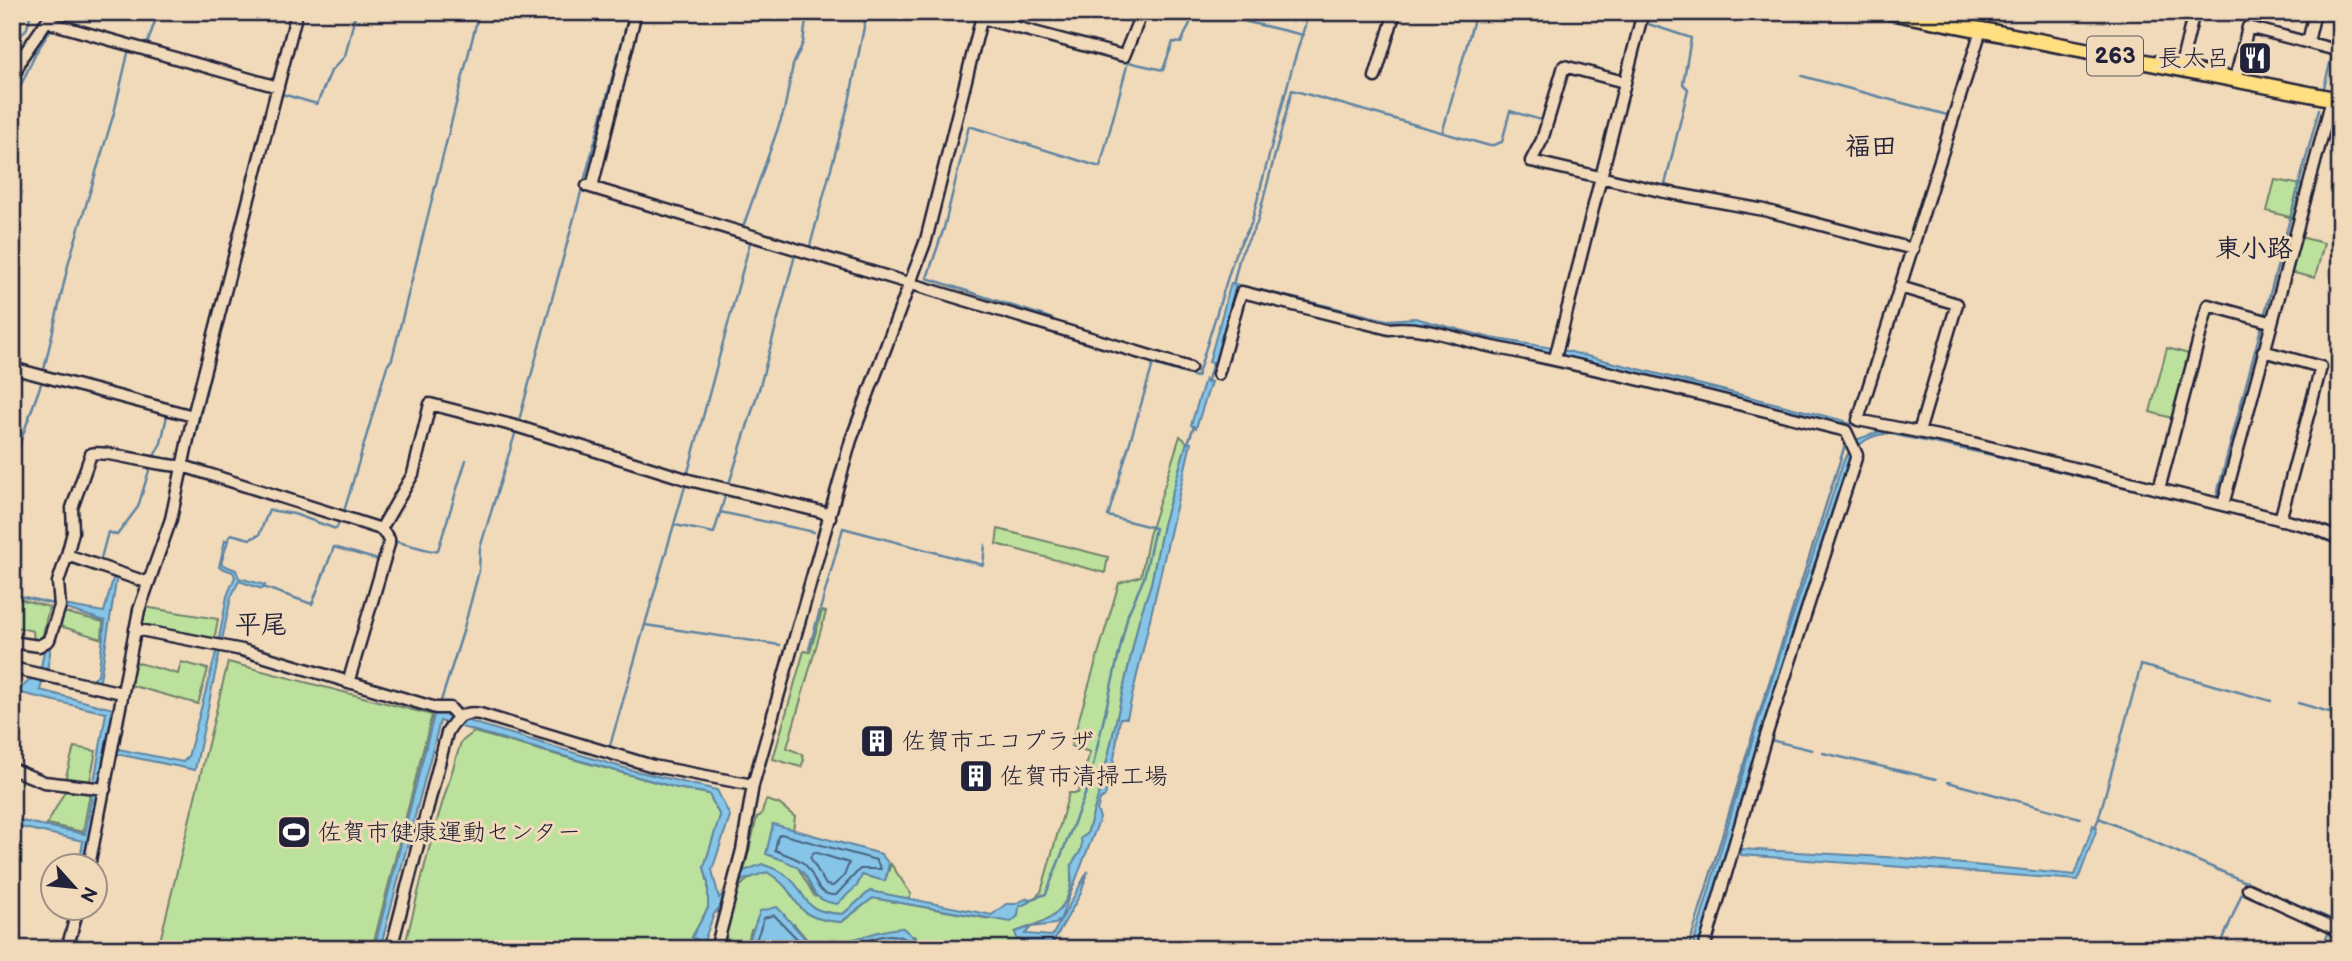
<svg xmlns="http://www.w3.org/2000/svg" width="2352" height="961" font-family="'Balsamiq Sans','Klee One',sans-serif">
<rect width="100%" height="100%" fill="#f1daba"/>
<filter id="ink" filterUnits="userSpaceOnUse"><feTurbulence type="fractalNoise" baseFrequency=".0143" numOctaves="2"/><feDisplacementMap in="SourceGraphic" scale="14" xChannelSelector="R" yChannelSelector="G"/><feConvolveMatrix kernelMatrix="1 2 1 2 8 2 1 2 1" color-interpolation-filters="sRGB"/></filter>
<g filter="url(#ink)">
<path fill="#bce19c" stroke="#6f826c" stroke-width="2" d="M2275 180 2302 185 2293 218 2267 211Z
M2300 237 2324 243 2315 278 2290 272Z
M2167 348 2189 354 2172 418 2150 412Z
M1180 436 1187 442 1163 525 1151 584 1139 620 1102 783 1083 848 1071 868C1074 911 1050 920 1015 932L1029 943 1030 949H926L915 936 827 946 809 942 794 924 751 930 746 949H721C730 914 727 880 767 872 806 895 785 919 842 922L873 898 990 919 1031 901 1041 892 1069 793H1078L1090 752 1071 746 1119 583 1141 576 1149 535Z
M998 529 1108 557 1105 573 996 544Z
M12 597 49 607 42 639 34 642 33 631 12 626Z
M144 607 218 619 214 641 141 628Z
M822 611 826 612 787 748 802 754 804 760 801 767 773 759 804 651 810 652Z
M63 612 103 622 102 639 60 626Z
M135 662 178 674 181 662 208 669 198 704 130 685Z
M228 662 432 715 372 949H158Z
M474 732 677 788 709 794 720 816 704 867 708 883V908L692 937 699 940 696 949H404L432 837 461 742Z
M74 747 96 751 90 781 65 780Z
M65 791 90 793 83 832 47 824Z
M766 800 779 804 795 817 793 830 773 825 815 897 862 875 885 880 891 864 911 894 909 899 870 891 843 914C795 912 812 893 783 873 777 869 769 867 762 865L744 871 757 817 761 815Z"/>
<path fill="#86c5e7" stroke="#5e84a2" stroke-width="2" d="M1231 283 1387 320 1415 318 1491 338 1553 348 1552 353 1492 343 1412 323 1389 324 1235 287 1217 364 1209 362Z
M1563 350 1845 421V426L1562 355Z
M1205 379 1211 382 1196 428 1191 425Z
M1884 430 1885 434C1867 436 1857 444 1849 461L1761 737 1701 949H1692L1756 728 1844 460 1858 439Z
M1187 442 1191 443 1127 718H1120L1113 766 1105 796 1100 800 1097 810 1100 818 1060 920 1055 924 1031 927 1025 934 1052 936 1088 871 1081 893 1052 944H1037V949H1030L1029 943 1017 939 1015 932C1044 923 1064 917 1071 885 1073 879 1070 874 1071 868 1073 855 1084 857 1081 838L1087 834 1102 783 1139 620 1151 584 1163 525Z
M225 540 228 541 221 564 236 570 239 578 265 585 262 589 239 581 231 597 195 770 107 752 85 866H79L83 841 16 826 12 825V819L85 834 106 713 12 691V687L20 689 31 679 39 678 53 602 56 604 49 631 50 654 47 670 93 680 98 675 105 621 63 608V605L104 612 114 575 117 576 100 680 93 684 45 672 40 690 113 709 108 747 183 762 188 757 217 649 227 596 235 577 233 572 219 567Z
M435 711 631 770 717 790 730 816 712 870 719 898 744 871 762 864C769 867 777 869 783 873 812 893 795 912 843 914L870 891 992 915 1006 904H1015L1028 898 1031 901 1019 907 1018 916 1011 922 873 898 841 922C785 918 806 895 767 872L743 880 714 914 701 949H696L698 940 692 937 708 908V883L704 867 720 816 709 794 677 788 440 721 380 949H374Z
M773 824 881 854 889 864 885 881 862 875 857 886 837 904C804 899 817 882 798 868 789 861 776 858 766 854Z
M2093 825 2097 828 2078 880 1741 855V849L1902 858 2075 875Z
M777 907C787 917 796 930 807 940 824 956 877 927 903 928L926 949H746L760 911Z"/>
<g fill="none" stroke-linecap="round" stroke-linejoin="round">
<path stroke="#4a6380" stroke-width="2" d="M781 834 876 860 881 869H860L836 895C813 897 817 872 802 862 794 857 784 854 775 850L778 836Z
M814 852 849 863 844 876 833 886 826 885 810 857Z
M753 949 764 918 774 915 807 949
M846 949C873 939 895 923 917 949"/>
<path stroke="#5e84a2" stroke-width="2.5" d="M1205 12 1303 35
M1642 22 1691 38 1683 84 1688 89 1664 189
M1048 31 1122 50
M1129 31 1136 12
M147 45 158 12
M12 47 27 28 31 12
M1128 62 1163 70 1173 42 1181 43 1195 12
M1802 76 1951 116
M2324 88 2333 51
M12 105 35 54 51 29
M1443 130 1476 12
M1568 165 1597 170 1610 124
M246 228 282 94 317 104 331 71 345 56 356 12
M752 233 753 230 743 227 784 111 793 65 803 43 807 12
M810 246 849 102 867 12
M1233 285 1240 256 1257 223 1292 90 1490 146 1502 142 1510 111 1541 120 1540 132
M1053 319 927 278 944 228 969 126 1100 167 1128 62 1126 57
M43 374 69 261 114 113 129 49
M1207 383 1213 362
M1843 422 1880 431
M518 424 630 12
M1882 432 1992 455 2279 525 2314 534 2340 546
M1188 443 1194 426
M153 458 161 443 168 411
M190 458 240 251
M12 465 42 381
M687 476 751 239
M728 487 760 386 795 255
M2215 502 2319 109
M720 512 814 532
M343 515 387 366 392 359 479 12
M675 525 714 533 726 493
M227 541 231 534 250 539 259 535 269 510 294 514 336 529 340 521
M394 541 432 551 438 550 466 460
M102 563 100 562 108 532 117 535 138 507 151 464
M263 587 312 604 334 547 378 560 384 544
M12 594 53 604
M645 625 780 645
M809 649 843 528 983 565 985 545
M222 651 434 713
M2298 703 2340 715
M440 704 462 635 479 571 480 548 516 431
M1770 740 1812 750
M609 749 686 483
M1823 753 1936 779
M1948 782 2080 818
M2099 817 2141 665 2271 701
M2095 827 2099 818 2340 923
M1028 900 1046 894 1088 787 1128 614 1144 578 1155 528 1108 516 1153 364 1197 377 1235 254 1251 224 1292 68 1309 12
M1688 949 1755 727 1846 442
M2219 949 2247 881
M2321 949 2330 930"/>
<g stroke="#22223b" stroke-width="15">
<path id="minor" d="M48 18 54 24 278 87
M981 18 1124 56 1142 12
M1966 26 1970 12
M1981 30 1858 420 1973 443 2311 527 2340 539
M2308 42 2315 12
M2180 69 2194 12
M1375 77 1395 12
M2235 80 2248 27 2340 51
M12 81 22 57 53 12
M1624 82 1564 66 1542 140 1531 161 1660 191 1764 210 1913 249
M587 186 1190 368
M592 187 636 12
M1900 287 1957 304 1919 432
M2263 351 2321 367 2280 520
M1555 358 1643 12
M12 368 193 416
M1218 374C1222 363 1239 295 1242 292L1389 329C1426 325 1458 340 1493 347 1612 371 1729 402 1846 431L1857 455 1766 736 1704 949
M2159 489 2208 305 2270 322
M2223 505 2332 99
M146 582 67 555 73 532 72 508 91 454C104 449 160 467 183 466L381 529 413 474 430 404 519 427 689 480 822 512 830 517
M135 629 242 650 436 708H450L458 717
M12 642 39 646 49 640 60 606 58 582 67 555
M12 668 122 693
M348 683 389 544V539L381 529
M12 769 44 782 105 789
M89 866 139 610 171 519 193 416 297 12
M2248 889 2340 931
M67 949 78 908
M391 949 447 733C455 718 463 711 480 714L653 766 753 785 851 440 926 240 983 12
M716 949 742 850 753 785"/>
</g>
<g stroke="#22223b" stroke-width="19">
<path id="highway" d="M1890 12 2340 100"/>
</g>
<use href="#minor" stroke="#f1daba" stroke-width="10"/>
<use href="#highway" stroke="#ffdf80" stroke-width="14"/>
</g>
</g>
<defs>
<g id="restaurant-square" transform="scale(1.75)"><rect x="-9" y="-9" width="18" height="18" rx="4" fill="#22223b" stroke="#f1daba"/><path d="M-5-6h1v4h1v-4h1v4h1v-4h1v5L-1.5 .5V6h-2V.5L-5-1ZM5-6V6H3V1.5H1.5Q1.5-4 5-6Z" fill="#fff"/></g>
<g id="building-square" transform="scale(1.75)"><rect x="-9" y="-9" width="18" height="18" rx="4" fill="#22223b" stroke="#f1daba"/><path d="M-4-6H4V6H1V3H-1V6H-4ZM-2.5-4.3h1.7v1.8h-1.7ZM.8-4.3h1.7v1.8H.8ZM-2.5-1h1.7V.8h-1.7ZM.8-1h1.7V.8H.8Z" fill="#fff"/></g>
<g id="stadium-square" transform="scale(1.75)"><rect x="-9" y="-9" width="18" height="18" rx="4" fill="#22223b" stroke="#f1daba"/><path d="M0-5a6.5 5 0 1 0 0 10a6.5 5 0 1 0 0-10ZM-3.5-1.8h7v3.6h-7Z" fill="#fff"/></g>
</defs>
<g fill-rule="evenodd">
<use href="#restaurant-square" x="2255" y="58"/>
<use href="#building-square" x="877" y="741"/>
<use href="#building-square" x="976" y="776"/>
<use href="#stadium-square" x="294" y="832"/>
</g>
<g text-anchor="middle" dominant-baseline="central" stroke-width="6" stroke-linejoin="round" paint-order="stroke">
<rect fill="#f1daba" stroke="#605961" stroke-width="2" x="2087" y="36.5" width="56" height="39" rx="5"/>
<g font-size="23" font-weight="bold" fill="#22223b">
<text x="2115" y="56">263</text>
</g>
<g font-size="24" fill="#22223b" stroke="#f1daba" text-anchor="start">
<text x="2230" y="58" text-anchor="end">長太呂</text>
<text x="902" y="741">佐賀市エコプラザ</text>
<text x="1000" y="776">佐賀市清掃工場</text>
<text x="318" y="832">佐賀市健康運動センター</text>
</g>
<g font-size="26" font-weight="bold" fill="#22223b" stroke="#f1daba">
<text x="1871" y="147">福田</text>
<text x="2254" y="249">東小路</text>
<text x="261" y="625">平尾</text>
</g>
</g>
<rect width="2352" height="961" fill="none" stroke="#f1daba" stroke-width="42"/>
<rect x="21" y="21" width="2310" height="919" fill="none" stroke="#22223b" stroke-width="2.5" filter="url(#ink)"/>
<g transform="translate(74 887) rotate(117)"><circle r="33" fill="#f1daba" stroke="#9e9087" stroke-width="2"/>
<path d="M0-5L12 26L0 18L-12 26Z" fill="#22223b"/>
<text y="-10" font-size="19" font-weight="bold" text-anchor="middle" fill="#22223b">N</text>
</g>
</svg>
